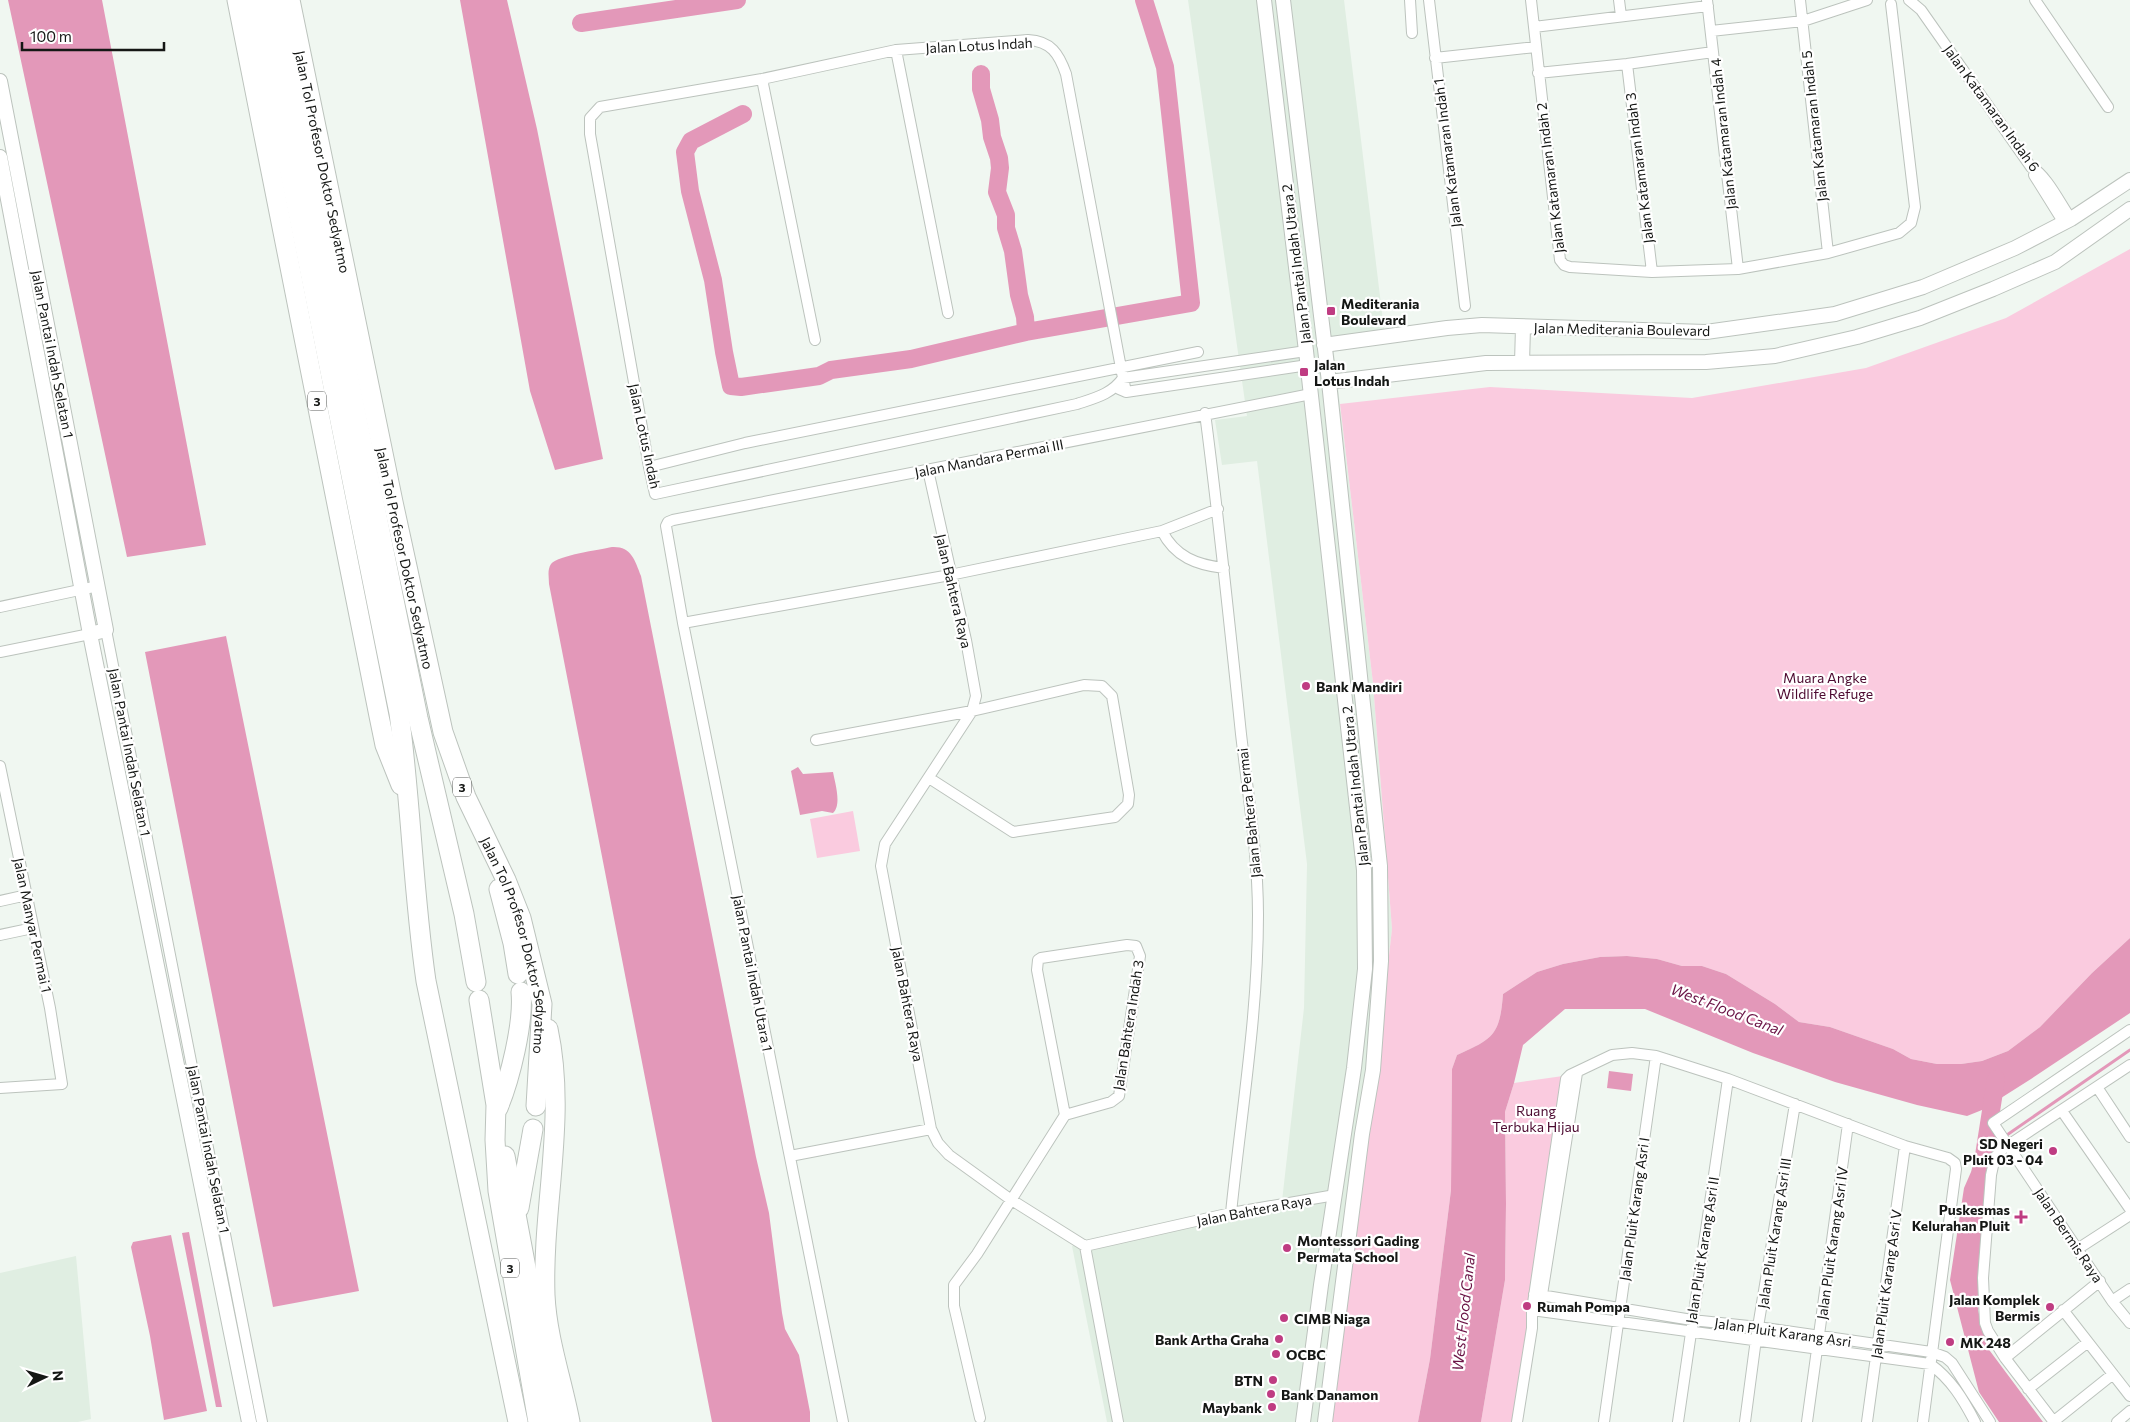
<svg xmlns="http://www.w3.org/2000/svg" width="2130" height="1422" font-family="Commissioner,sans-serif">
<rect width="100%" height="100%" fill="#f0f7f1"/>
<path fill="#e0eee2" d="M1188 0H1344L1384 329 1332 337 1373 683 1392 929 1363 1184 1331 1422H1107L1072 1246 1282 1201 1304 1008 1307 864 1257 461 1222 465 1215 420 1247 416Z
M76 1256 91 1419 78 1422H0V1273Z"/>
<path fill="#facbdf" d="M2130 249V938L2092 973 2040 1027 2008 1051 1982 1061 1961 1064H1937L1911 1059 1893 1049 1830 1027 1799 1022 1775 1004 1726 974 1702 966H1682L1657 959 1627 956 1600 957 1563 964 1537 972 1503 994C1500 1035 1493 1039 1457 1055L1452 1069 1451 1190 1430 1359 1418 1422H1331L1363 1184 1392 929 1373 683 1340 404 1490 387 1692 398 1866 368 2006 318Z
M853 811 860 851 817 858 810 819Z
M1577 1074 1514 1422H1481L1505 1280 1506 1204 1505 1112 1514 1083Z"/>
<path fill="#e398b9" d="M8 0H102L206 545 127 557Z
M460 0H507L537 129 603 459 555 470 530 391Z
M612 547C631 546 635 560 641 576L756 1157 769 1213 782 1313 785 1329 799 1355 810 1412V1422H712L549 584C549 577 547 570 551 564 559 555 599 550 612 547Z
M226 636 359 1291 273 1307 145 652Z
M798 767 803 774 833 772C835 783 842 805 833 813L822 811 800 815 791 771Z
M2130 938V1013L2031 1079 1982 1110 1967 1116 1917 1105 1835 1082 1753 1053 1645 1009H1565L1523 1045 1514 1083 1505 1112 1506 1204 1505 1280 1481 1422H1418L1430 1359 1451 1190 1452 1069 1457 1055C1493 1039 1500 1035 1503 994L1537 972 1563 964 1600 957 1627 956 1657 959 1682 966H1702L1726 974 1775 1004 1799 1022 1830 1027 1893 1049 1911 1059 1937 1064H1961L1982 1061 2008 1051 2040 1027 2092 973Z
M1609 1071 1633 1074 1631 1091 1607 1088Z
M1997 1136 2005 1146 1996 1153 1982 1250 1978 1310 1987 1347 2043 1422H1999L1979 1392 1950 1280 1964 1188 1971 1172 1980 1140Z
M189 1232 222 1407H216L182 1233Z
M171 1235 207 1411 164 1420 150 1336 131 1247 133 1242Z"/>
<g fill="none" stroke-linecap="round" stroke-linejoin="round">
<path stroke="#e398b9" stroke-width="3" d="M2004 1137 2130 1050"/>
<path stroke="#e398b9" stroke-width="18" d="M581 23 737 0
M981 74V89L990 120 992 137 999 158 1000 168 997 192 1006 215V228L1013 251 1019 295 1025 317 1026 332
M743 114 691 141 685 152 690 191 713 280 724 352 731 386 741 387 819 376 831 370 911 359 1026 332 1191 303 1165 67 1144 0
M1983 1162 1996 1079"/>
<g stroke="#bcc3bd" stroke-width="12">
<path id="street" d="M1410 0 1412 33
M1429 0 1465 306
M1531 0 1560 260 1564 265 1570 267 1652 272 1738 269 1828 253 1899 233 1911 223 1915 207 1891 4
M1619 0 1621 16
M1707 0 1738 269
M1800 0 1828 253
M1909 0 1921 10 2031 167C2046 174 2061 205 2071 219
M2035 0 2108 107
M1534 27 1708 6
M1711 31 1803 21 1867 0
M896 50 948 313
M1435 58 1536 47
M1627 64 1652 272
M1538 73 1627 64 1713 52
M762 79 815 340
M2034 175 2064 223
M1119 389 1126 392 1308 365
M1126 392 1121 368 1066 74C1059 54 1051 41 1028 40L896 50 762 79 600 107 590 118V134L649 467 655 494 1077 404C1095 398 1112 394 1123 378L1306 351
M1205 413C1219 520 1230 627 1241 734 1248 795 1258 855 1258 915 1258 1015 1241 1114 1231 1213
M649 467 745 443 1198 352
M928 470 966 640 976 696 972 711 885 844 881 866 931 1129 938 1143 949 1155 1010 1199 1085 1246 1118 1422
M1162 531C1175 557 1197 565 1224 568
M0 607 98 586
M683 623 950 575 1162 531 1218 509
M106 630 262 1422
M0 652 90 634
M816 740 972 711 1084 685 1102 686 1112 696 1129 795 1128 804 1115 817 1013 832 929 778
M0 766 50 1008 62 1084 0 1088
M0 901 27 895
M0 935 33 928
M2130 1030 1993 1123 2112 1301 2130 1323
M2097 1087 2130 1137
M2062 1111 2130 1209
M790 1156 931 1129
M1085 1246 1231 1213 1335 1195
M2079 1248 2130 1215
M1534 1294 1692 1320 1758 1327 1931 1352 1945 1357 1952 1363 1990 1422
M1541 1301 1577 1073
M2112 1301 2130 1289
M1532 1310 1930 1364C1951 1379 1963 1399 1975 1422
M2063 1310 2130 1396
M2005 1358 2100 1281
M2028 1389 2088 1342
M980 1418 954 1306V1285L977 1254 1065 1115 1111 1102 1119 1096 1140 956 1136 946 1127 945 1041 958 1038 960 1037 970 1065 1115
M843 1422 683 623 666 526 668 522 673 520 1311 394
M1517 1422 1532 1328V1310L1566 1079 1570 1075 1612 1055 1632 1053 1656 1056 1728 1079 1905 1146 1948 1158 1955 1163 1956 1169 1923 1422
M1604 1422 1656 1056
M1678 1422 1728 1079
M1745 1422 1756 1339 1795 1104
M1807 1422 1848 1124
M1867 1422 1905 1146
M2053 1422 2113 1374
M2054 1422 2005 1358 1988 1331 1985 1323 1983 1278 1991 1175 1995 1157 2004 1148 2130 1065
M2117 1422 2130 1411"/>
</g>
<g stroke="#bcc3bd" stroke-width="16">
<path id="secondary" d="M1264 0 1306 351 1364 870 1365 969 1354 1068 1321 1285 1303 1422
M1283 0 1329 382 1380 866 1381 961 1373 1070 1362 1134 1325 1422
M0 81 106 630 90 634
M0 157 90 634 249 1422
M1324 345 1447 328 1482 325 1706 332 1835 314 1923 287 2015 248 2071 219 2130 180
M1522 363 1523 327
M1329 382 1486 363 1706 362 1775 356 1857 337 1920 318 1993 289 2055 262 2130 209"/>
</g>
<g stroke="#bcc3bd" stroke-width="21">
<g id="highway">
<path d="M237 0 379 716 385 745 401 785"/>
<path d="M255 0 399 713C411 802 413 892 426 981L518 1422"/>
<path d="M272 0 418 718 464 914 476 982"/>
<path id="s1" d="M290 0 393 502 443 732 466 797 506 880 521 918 542 1004 536 1106"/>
<path d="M499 889 513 943 518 974"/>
<path d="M479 1000 496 1105 495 1140 498 1191 538 1422"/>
<path d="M548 1029C567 1118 542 1206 545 1295 547 1338 562 1380 570 1422"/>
<path d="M498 1108C510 1079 524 1023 521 992"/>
<path d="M505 1156 555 1422"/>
<path d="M519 1208 533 1129"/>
</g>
</g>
<use href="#street" stroke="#fff" stroke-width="10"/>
<use href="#secondary" stroke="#fff" stroke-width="14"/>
<use href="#highway" stroke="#fff" stroke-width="19"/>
</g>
<g fill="#bf3c82" stroke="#fff" stroke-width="2">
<rect x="1326" y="306" width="10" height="10" rx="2.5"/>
<rect x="1299" y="367" width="10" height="10" rx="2.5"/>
<circle cx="1306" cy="686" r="5"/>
<circle cx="2053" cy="1151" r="5"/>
<path d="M2018.5 1209.5h5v5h5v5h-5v5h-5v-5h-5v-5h5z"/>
<circle cx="1287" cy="1248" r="5"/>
<circle cx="1527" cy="1306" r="5"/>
<circle cx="2050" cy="1307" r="5"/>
<circle cx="1284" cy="1318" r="5"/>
<circle cx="1279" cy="1339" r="5"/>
<circle cx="1950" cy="1342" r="5"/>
<circle cx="1276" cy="1354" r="5"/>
<circle cx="1273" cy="1380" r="5"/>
<circle cx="1271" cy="1394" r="5"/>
<circle cx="1272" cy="1407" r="5"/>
</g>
<g text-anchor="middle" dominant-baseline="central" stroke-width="4.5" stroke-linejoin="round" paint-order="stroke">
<g fill="#fff" stroke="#5b5d5b" stroke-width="1">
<rect x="308" y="391.5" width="18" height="19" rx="4"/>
<rect x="453" y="777.5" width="18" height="19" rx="4"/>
<rect x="501" y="1258.5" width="18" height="19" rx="4"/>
</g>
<g font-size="12" font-weight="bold" fill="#151715">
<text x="317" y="401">3</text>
<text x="462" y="787">3</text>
<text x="510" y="1268">3</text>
</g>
<g font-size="14" fill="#151715" stroke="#fff">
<text transform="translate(979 45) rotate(-3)">Jalan Lotus Indah</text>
<text transform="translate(1992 108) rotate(54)">Jalan Katamaran Indah 6</text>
<text transform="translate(1814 126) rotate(-96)">Jalan Katamaran Indah 5</text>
<text transform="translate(1723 134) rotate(-96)">Jalan Katamaran Indah 4</text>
<text transform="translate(1447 153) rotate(-97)">Jalan Katamaran Indah 1</text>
<text stroke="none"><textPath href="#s1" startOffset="165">Jalan Tol Profesor Doktor Sedyatmo</textPath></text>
<text transform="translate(1639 168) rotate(-97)">Jalan Katamaran Indah 3</text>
<text transform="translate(1550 178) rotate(-97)">Jalan Katamaran Indah 2</text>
<text transform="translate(1296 264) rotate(-97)">Jalan Pantai Indah Utara 2</text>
<text transform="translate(1622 329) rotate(1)">Jalan Mediterania Boulevard</text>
<text transform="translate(53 354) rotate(79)">Jalan Pantai Indah Selatan 1</text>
<text transform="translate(645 436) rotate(78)">Jalan Lotus Indah</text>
<text transform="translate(989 458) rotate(-11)">Jalan Mandara Permai III</text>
<text stroke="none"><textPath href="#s1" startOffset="570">Jalan Tol Profesor Doktor Sedyatmo</textPath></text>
<text transform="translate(954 591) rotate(77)">Jalan Bahtera Raya</text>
<text transform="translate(130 752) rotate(79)">Jalan Pantai Indah Selatan 1</text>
<text transform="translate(1355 786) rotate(-96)">Jalan Pantai Indah Utara 2</text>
<text transform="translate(1249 813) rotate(-96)">Jalan Bahtera Permai</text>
<text transform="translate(33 925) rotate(78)">Jalan Manyar Permai 1</text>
<text stroke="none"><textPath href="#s1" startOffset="975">Jalan Tol Profesor Doktor Sedyatmo</textPath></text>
<text transform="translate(753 973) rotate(79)">Jalan Pantai Indah Utara 1</text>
<text transform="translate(908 1004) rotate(79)">Jalan Bahtera Raya</text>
<text transform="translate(1128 1025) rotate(-81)">Jalan Bahtera Indah 3</text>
<text transform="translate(209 1149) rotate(79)">Jalan Pantai Indah Selatan 1</text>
<text transform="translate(1634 1209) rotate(-82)">Jalan Pluit Karang Asri I</text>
<text transform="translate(1254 1210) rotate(-11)">Jalan Bahtera Raya</text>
<text transform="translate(1774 1233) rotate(-81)">Jalan Pluit Karang Asri III</text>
<text transform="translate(2069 1235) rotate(56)">Jalan Bermis Raya</text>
<text transform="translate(1832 1243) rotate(-82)">Jalan Pluit Karang Asri IV</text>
<text transform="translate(1702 1250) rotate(-81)">Jalan Pluit Karang Asri II</text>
<text transform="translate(1886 1284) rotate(-82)">Jalan Pluit Karang Asri V</text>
<text transform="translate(1783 1332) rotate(8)">Jalan Pluit Karang Asri</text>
</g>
<g font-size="14" font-weight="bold" fill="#151715" stroke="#fff" text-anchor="start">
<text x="1341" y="303">Mediterania<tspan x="1341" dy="16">Boulevard</tspan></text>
<text x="1314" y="364">Jalan<tspan x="1314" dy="16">Lotus Indah</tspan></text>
<text x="1316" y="686">Bank Mandiri</text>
<text x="2043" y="1143" text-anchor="end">SD Negeri<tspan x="2043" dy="16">Pluit 03 - 04</tspan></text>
<text x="2010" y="1209" text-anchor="end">Puskesmas<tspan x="2010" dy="16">Kelurahan Pluit</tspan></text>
<text x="1297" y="1240">Montessori Gading<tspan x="1297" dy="16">Permata School</tspan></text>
<text x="2040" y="1299" text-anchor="end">Jalan Komplek<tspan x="2040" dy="16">Bermis</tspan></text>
<text x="1537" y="1306">Rumah Pompa</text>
<text x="1294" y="1318">CIMB Niaga</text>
<text x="1269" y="1339" text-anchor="end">Bank Artha Graha</text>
<text x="1960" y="1342">MK 248</text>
<text x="1286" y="1354">OCBC</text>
<text x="1263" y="1380" text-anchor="end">BTN</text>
<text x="1281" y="1394">Bank Danamon</text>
<text x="1262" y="1407" text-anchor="end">Maybank</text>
</g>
<g font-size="14" fill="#4c0a30" stroke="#fff">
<text x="1825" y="677">Muara Angke<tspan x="1825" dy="16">Wildlife Refuge</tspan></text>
<text x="1536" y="1110">Ruang<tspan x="1536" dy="16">Terbuka Hijau</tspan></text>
</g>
<g font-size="15" font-style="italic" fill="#6a1345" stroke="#fff">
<text transform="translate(1727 1009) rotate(21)">West Flood Canal</text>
<text transform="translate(1463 1312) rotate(-84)">West Flood Canal</text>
</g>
</g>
<g transform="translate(45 1377) rotate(85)" stroke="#ffffff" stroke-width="4" paint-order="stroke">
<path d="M0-4L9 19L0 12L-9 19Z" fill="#151715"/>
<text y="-8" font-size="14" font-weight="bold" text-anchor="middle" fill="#151715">N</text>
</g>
<path d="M22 42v8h142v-8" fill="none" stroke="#151715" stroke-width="2.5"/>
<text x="30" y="42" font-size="15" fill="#151715" stroke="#ffffff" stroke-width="4" paint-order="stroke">100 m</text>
</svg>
